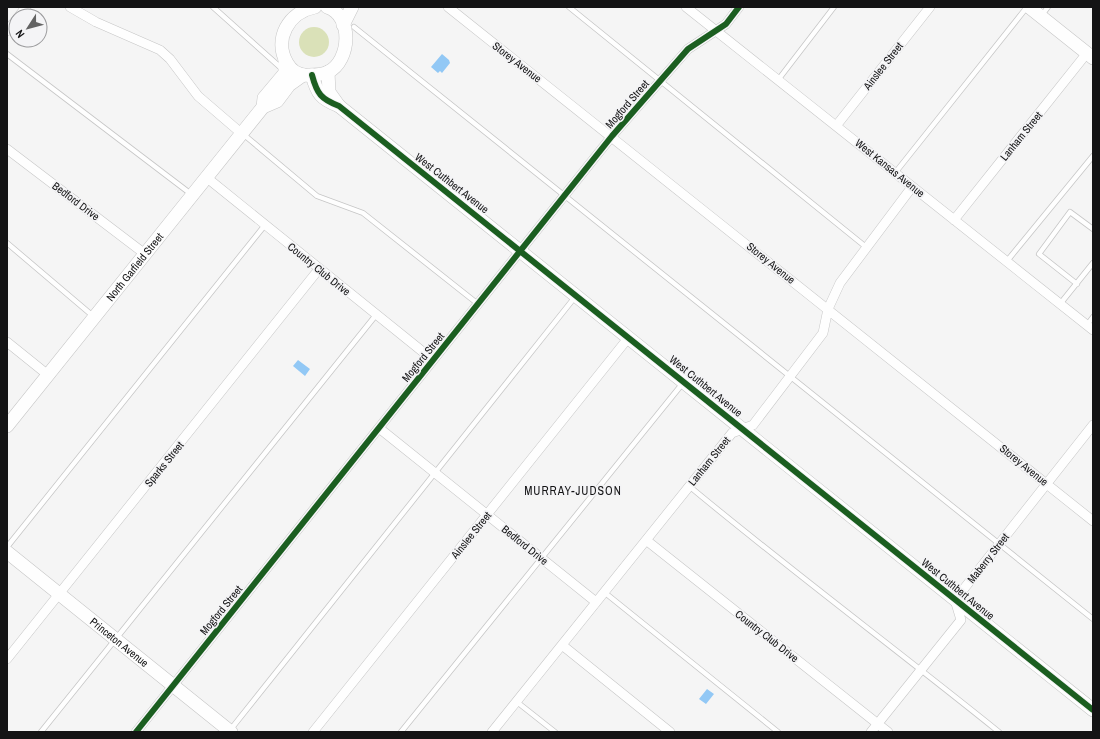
<svg xmlns="http://www.w3.org/2000/svg" width="1100" height="739" font-family="'Archivo Narrow',sans-serif">
<rect width="100%" height="100%" fill="#f5f5f5"/>
<path fill="#dae1b8" d="M299 42a15 15 0 1 1 30 0a15 15 0 1 1-30 0Z"/>
<path fill="#92c8f5" d="M442 54 449 60 450 63 442 73 440 71 438 73 431 67Z
M298 360 310 369 305 376 293 366Z
M707 689 714 694 706 704 699 699Z"/>
<g fill="none" stroke-linecap="round" stroke-linejoin="round">
<g stroke="#c6c6c6" stroke-width="6">
<path id="lane" d="M213 7 280 67
M569 7 866 247
M1042 15 1048 7
M354 27 1093 619
M7 54 191 194
M778 80 834 7
M243 134 317 196 363 213 478 304
M895 173 1027 7
M7 243 93 316
M1007 261 1093 156
M1077 284 1039 254 1070 212 1093 229
M1060 304 1093 263
M1087 325 1093 317
M689 486C790 570 896 649 999 732
M7 547 265 225
M604 592 778 732
M517 702 555 732
M231 729 575 297
M41 732 376 315
M401 732 683 383"/>
</g>
<g stroke="#c6c6c6" stroke-width="10">
<path id="street" d="M70 7 96 22 160 50 170 59 198 96 241 133
M448 7 1093 521
M686 7 1093 330
M19 16 26 7
M7 31 16 20
M836 126 930 7
M7 149 145 254
M206 177 433 360
M954 220 1087 53
M7 342 48 375
M379 428 596 602
M646 540 888 732
M562 645 670 732
M7 659 319 269
M136 732 612 136 688 49 726 24 739 7
M313 732 629 337
M492 732 732 433 753 425 823 333 828 309 840 283 912 187
M871 732 961 620 955 600 1093 425"/>
</g>
<g stroke="#c6c6c6" stroke-width="14">
<g id="secondary">
<path d="M315 7C289 12 273 39 287 63 292 72 299 76 309 75 316 75 322 75 328 72 351 61 353 15 327 7"/>
<path d="M1029 7 1093 58"/>
<path d="M343 25 352 7"/>
<path d="M328 72 329 92 339 106"/>
<path d="M312 75C317 94 321 99 339 106L1093 710"/>
<path d="M263 107 264 98 285 73V60"/>
<path id="s1" d="M7 426 263 107 277 101 289 85 303 75"/>
<path id="s2" d="M7 552 231 732"/>
</g>
</g>
<use href="#lane" stroke="#fefefe" stroke-width="4.5"/>
<use href="#street" stroke="#fefefe" stroke-width="9"/>
<use href="#secondary" stroke="#fefefe" stroke-width="13"/>
<g stroke="#f4f4f6" stroke-width="8">
<path id="cycleway" d="M312 75C317 94 321 99 339 106L1093 710
M136 732 612 136 688 49 726 24 739 7"/>
</g>
<use href="#cycleway" stroke="#1b5e20" stroke-width="6"/>
</g>
<g text-anchor="middle" dominant-baseline="central" stroke-width="3.5" stroke-linejoin="round" paint-order="stroke">
<g font-size="11" fill="#141415" stroke="#f4f4f6">
<text transform="translate(517 62) rotate(38)">Storey Avenue</text>
<text transform="translate(883 66) rotate(-52)">Ainslee Street</text>
<text transform="translate(627 104) rotate(-49)">Mogford Street</text>
<text transform="translate(1021 136) rotate(-51)">Lanham Street</text>
<text transform="translate(890 168) rotate(39)">West Kansas Avenue</text>
<text transform="translate(452 183) rotate(38)">West Cuthbert Avenue</text>
<text transform="translate(76 201) rotate(37)">Bedford Drive</text>
<text transform="translate(771 263) rotate(39)">Storey Avenue</text>
<text stroke="none"><textPath href="#s1" startOffset="204">North Garfield Street</textPath></text>
<text transform="translate(319 269) rotate(39)">Country Club Drive</text>
<text transform="translate(423 357) rotate(-51)">Mogford Street</text>
<text transform="translate(706 386) rotate(39)">West Cuthbert Avenue</text>
<text transform="translate(709 461) rotate(-51)">Lanham Street</text>
<text transform="translate(164 464) rotate(-51)">Sparks Street</text>
<text transform="translate(1024 465) rotate(39)">Storey Avenue</text>
<text transform="translate(471 535) rotate(-51)">Ainslee Street</text>
<text transform="translate(525 545) rotate(39)">Bedford Drive</text>
<text transform="translate(988 558) rotate(-52)">Maberry Street</text>
<text transform="translate(958 589) rotate(39)">West Cuthbert Avenue</text>
<text transform="translate(221 610) rotate(-51)">Mogford Street</text>
<text transform="translate(767 636) rotate(38)">Country Club Drive</text>
<text stroke="none"><textPath href="#s2" startOffset="144">Princeton Avenue</textPath></text>
</g>
<g font-size="12" letter-spacing="1" fill="#141415" stroke="#f4f4f6">
<text x="573" y="491">MURRAY-JUDSON</text>
</g>
</g>
<rect width="1100" height="739" fill="none" stroke="#141415" stroke-width="16"/>
<g transform="translate(28 28) rotate(234)"><circle r="19" fill="#f4f4f6" stroke="#9a9a9c"/>
<path d="M0-3L7 15L0 10L-7 15Z" fill="#636363"/>
<text y="-6" font-size="11" font-weight="bold" text-anchor="middle" fill="#141415">N</text>
</g>
</svg>
